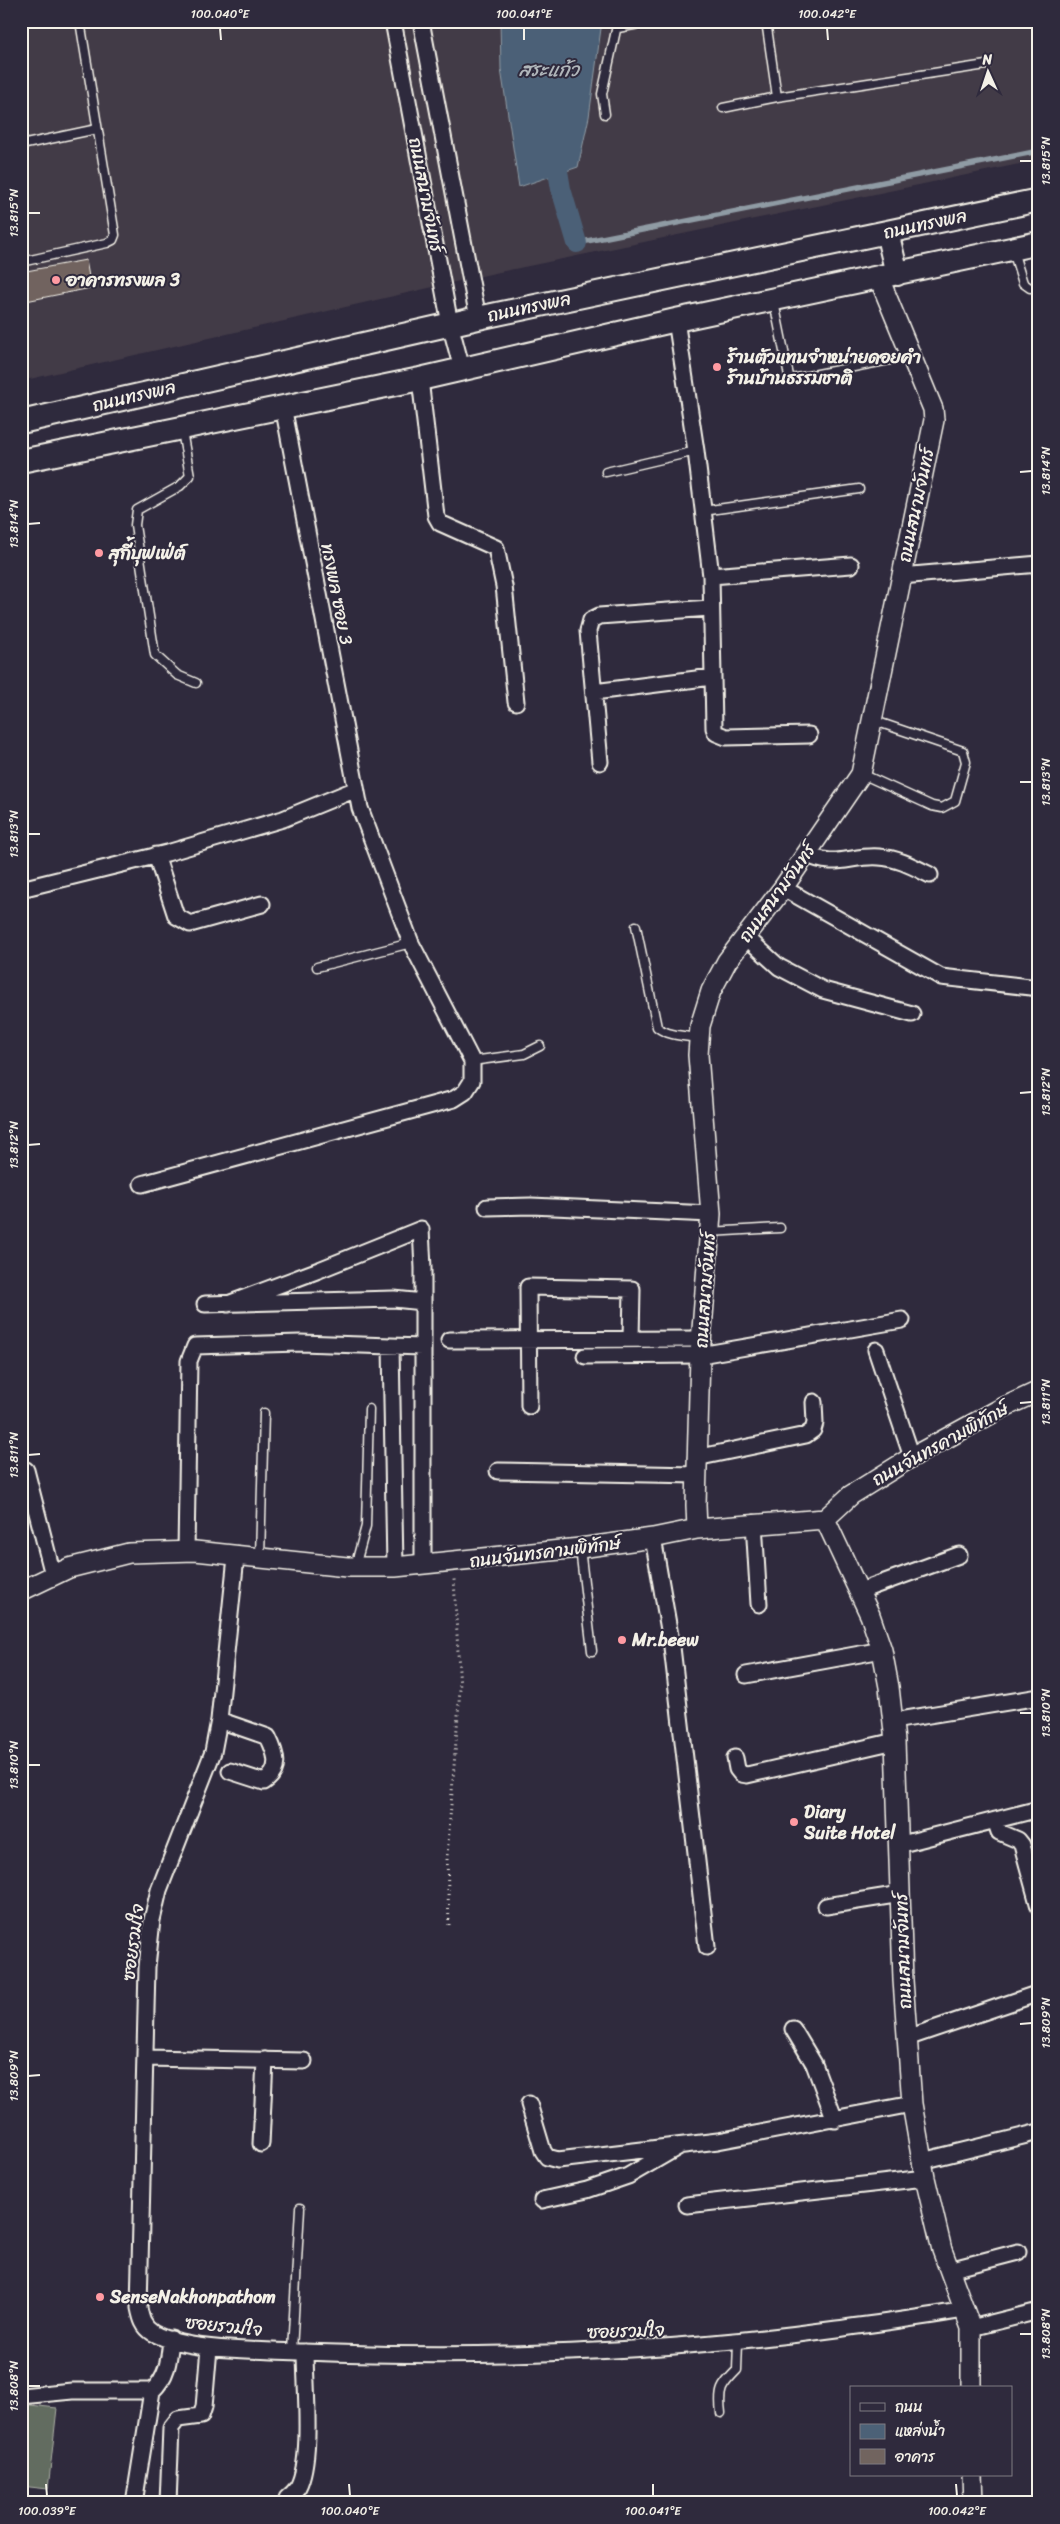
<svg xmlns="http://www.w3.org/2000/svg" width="1060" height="2524" font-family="Sriracha,'Playpen Sans Thai',sans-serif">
<rect width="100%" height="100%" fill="#2f2a3d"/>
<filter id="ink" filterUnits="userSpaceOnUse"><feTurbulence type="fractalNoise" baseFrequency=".02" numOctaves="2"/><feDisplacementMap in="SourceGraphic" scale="10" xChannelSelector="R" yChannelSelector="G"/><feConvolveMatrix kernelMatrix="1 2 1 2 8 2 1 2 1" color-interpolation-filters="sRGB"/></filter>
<g filter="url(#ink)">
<path fill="#433b47" d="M21 21H1039V160L490 274 21 381Z"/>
<path fill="#626c60" stroke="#abaea4" d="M21 2404 57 2408 48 2489 21 2486Z"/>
<path fill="#4c6177" stroke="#8f9ba4" d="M500 21H602L589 117 578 167 519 187 501 69Z"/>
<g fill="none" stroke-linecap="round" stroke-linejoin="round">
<path stroke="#8f9ba4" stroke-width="5.5" d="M577 243 1039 151"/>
<path stroke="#4c6177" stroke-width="20" d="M554 148 561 189 577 243"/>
</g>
<path fill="#71645f" stroke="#f4f1e8" d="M86 260 91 288 21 302V272Z"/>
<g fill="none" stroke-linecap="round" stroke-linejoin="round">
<g stroke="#f4f1e8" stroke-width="11">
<path id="service" d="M618 28 654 21
M777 97 986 65
M723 108 777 97 766 21
M605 114 602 94 618 21
M21 145 97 129
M1013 251 1023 283 1030 288H1039
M21 262 107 243 113 240 115 235 80 21
M774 302 789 376 792 379 910 356
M182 431 190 476 180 486 137 510 135 525 155 655 177 675 196 683
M606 472 696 451
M703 511 859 489
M862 774 932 806 942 808 955 801 966 762 963 751 872 720
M636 926 657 1027C668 1036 685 1036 699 1038
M317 967 411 943
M472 1061 524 1054 540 1046
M709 1232 780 1228
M580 1548 592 1651
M260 1557 264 1413
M355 1567 366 1526 369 1409
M292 2351 300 2208
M721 2413C718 2390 721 2386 737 2370L738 2342"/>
</g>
<g stroke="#f4f1e8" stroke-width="19">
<path id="minor" d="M393 21 450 324 462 369
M421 21 478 318
M676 320 696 451 711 576 714 728 716 733 726 737 809 735
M420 379 436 516 440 523 496 548 504 586 516 702
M711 576 851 565
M901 576 1039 564
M594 692 712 677
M600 762 588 631 591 620 599 616 710 608
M806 854C835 869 850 855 879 857 898 858 914 867 930 875
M156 855 176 916 190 924 262 904
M783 888 941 977 1039 988
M21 889 167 853 283 819 354 790
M746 937 779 967 823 990 912 1014
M142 1184 454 1099 465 1092 472 1081V1061L411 943 360 808 283 406
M487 1207 531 1206 711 1214
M205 1304 394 1299 423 1302
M228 1304 319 1270 421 1229 423 1268V1565
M449 1340 701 1339
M391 1346 395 1567
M876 1350 912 1457
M585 1356 700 1355 902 1320
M529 1406 528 1287 632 1289 631 1339
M696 1458 806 1435 813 1430 815 1423 814 1402
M26 1470 53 1575
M498 1471 696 1475
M754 1523 759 1604
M653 1538 672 1647 707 1947
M186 1552 189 1361 195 1346 300 1343 422 1347
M236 1557 219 1720 213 1752 159 1890 152 1920 147 1967 139 2308C141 2318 143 2327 153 2333 187 2352 263 2350 303 2352 482 2359 661 2353 837 2329 880 2323 921 2318 963 2310
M860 1591 959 1555
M746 1675 882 1650
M219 1720 268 1737C276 1753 282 1770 264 1782L230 1771
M893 1721 1039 1697
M735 1758 737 1769 741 1774 747 1775 895 1741
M995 1820 999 1832 1018 1840 1022 1845 1039 1907
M898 1845 1039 1809
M826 1906 901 1894
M793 2029 814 2064 835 2120
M907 2038 1039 1993
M145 2058 304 2061
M529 2104 543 2151 547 2157 558 2160 718 2141 912 2104
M261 2144 265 2060
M922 2161 1039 2132
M542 2200 587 2190 628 2176 678 2147
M687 2205 925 2178
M949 2270 1018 2252
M971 2328 1039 2311
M21 2396 72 2391H152
M287 2498C291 2495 295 2491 298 2487 313 2458 305 2386 305 2352
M134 2503 152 2391C168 2376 169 2360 171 2339
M168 2503 171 2428 178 2419 201 2416 204 2407 209 2348"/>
</g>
<g stroke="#f4f1e8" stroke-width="22">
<path id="tertiary" d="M825 1519 870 1615 882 1650 889 1687 895 1741 903 1980 912 2104 925 2178 942 2250 971 2328V2388
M697 1529 696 1505 700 1355 711 1214 698 1055 700 1026 711 991 727 961 783 888 861 774 934 420 933 409 879 278
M21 1591 69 1568 129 1553 195 1551 347 1567H395L580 1548 653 1538 697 1529 825 1519 851 1495 912 1457 1000 1409 1039 1391
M972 2475 973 2503"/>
</g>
<g stroke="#f4f1e8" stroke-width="26">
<path id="secondary" d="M887 232 897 274
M21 422 478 318 1039 200
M21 461 420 379 676 320 1039 243"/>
</g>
<path stroke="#f4f1e8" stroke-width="3" stroke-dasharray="1 4" stroke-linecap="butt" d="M449 1925 447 1857 460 1689 454 1579"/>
<use href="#service" stroke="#2f2a3d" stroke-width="8"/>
<use href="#minor" stroke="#2f2a3d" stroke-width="15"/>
<use href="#tertiary" stroke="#2f2a3d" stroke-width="19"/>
<use href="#secondary" stroke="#2f2a3d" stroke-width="22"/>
</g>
</g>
<path fill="none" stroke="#f4f1e8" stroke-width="2" d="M220 28 221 40M524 28V40M827 28 828 40M1020 161H1032M28 213H40M1020 472 1032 471M28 524 40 523M1020 782H1032M28 834H40M1020 1093 1032 1092M28 1145 40 1144M1020 1403 1032 1402M28 1455 40 1454M1020 1713H1032M28 1765H40M1020 2024 1032 2023M28 2076 40 2075M1020 2334H1032M28 2386H40M46 2484 47 2496M349 2484 350 2496M653 2484V2496M956 2484 957 2496"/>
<g fill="#ff9aa2" stroke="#2f2a3d" stroke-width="2">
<circle cx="56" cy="280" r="5"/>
<circle cx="717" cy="367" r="5"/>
<circle cx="99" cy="553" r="5"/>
<circle cx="622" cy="1640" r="5"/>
<circle cx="794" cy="1822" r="5"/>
<circle cx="100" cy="2297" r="5"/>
</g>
<g text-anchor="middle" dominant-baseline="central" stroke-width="4" stroke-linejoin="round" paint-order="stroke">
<g font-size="18" fill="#f4f1e8" stroke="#2f2a3d">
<text transform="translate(426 195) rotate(79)">ถนนสนามจันทร์</text>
<text transform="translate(925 224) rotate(-12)">ถนนทรงพล</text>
<text transform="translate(529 307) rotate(-12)">ถนนทรงพล</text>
<text transform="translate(134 396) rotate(-13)">ถนนทรงพล</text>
<text transform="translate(916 505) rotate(-78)">ถนนสนามจันทร์</text>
<text transform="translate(337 594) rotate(79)">ทรงพล ซอย 3</text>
<text transform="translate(777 893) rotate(-54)">ถนนสนามจันทร์</text>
<text transform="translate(705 1290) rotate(-86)">ถนนสนามจันทร์</text>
<text transform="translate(940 1444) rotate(-29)">ถนนจันทรคามพิทักษ์</text>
<text transform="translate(545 1552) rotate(-7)">ถนนจันทรคามพิทักษ์</text>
<text transform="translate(133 1942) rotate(-83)">ซอยรวมใจ</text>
<text transform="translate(903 1951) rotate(-92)">ถนนสนามจันทร์</text>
<text transform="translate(224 2326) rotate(6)">ซอยรวมใจ</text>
<text transform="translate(626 2331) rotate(-2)">ซอยรวมใจ</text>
</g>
<g font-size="18" font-weight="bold" fill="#f4f1e8" stroke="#2f2a3d" text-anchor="start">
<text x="66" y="280">อาคารทรงพล 3</text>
<text x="727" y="357">ร้านตัวแทนจำหน่ายดอยคำ<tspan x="727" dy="21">ร้านบ้านธรรมชาติ</tspan></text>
<text x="109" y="553">สุกี้บุฟเฟ่ต์</text>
<text x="632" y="1640">Mr.beew</text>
<text x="804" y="1812">Diary<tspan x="804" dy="21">Suite Hotel</tspan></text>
<text x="110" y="2297">SenseNakhonpathom</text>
</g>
<g font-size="19" font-style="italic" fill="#b1b7bb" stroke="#2f2a3d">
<text x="549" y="69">สระแก้ว</text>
</g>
</g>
<rect width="1060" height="2524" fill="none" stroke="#2f2a3d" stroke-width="55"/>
<rect x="850" y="2386" width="162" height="90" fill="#2f2a3d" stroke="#7e7a81"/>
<rect x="860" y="2403" width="25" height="8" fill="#2f2a3d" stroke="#7e7a81"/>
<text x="895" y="2412" font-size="15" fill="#f4f1e8">ถนน</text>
<rect x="860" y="2424" width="25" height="15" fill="#4c6177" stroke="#7e7a81"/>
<text x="895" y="2436" font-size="15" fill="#f4f1e8">แหล่งน้ำ</text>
<rect x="860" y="2449" width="25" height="15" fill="#71645f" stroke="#7e7a81"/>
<text x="895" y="2462" font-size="15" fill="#f4f1e8">อาคาร</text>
<g transform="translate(988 72) rotate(357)" stroke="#2f2a3d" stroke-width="4" paint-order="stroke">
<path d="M0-4L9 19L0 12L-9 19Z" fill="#f4f1e8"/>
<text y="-8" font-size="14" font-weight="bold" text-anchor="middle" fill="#f4f1e8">N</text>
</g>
<rect x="28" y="28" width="1004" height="2468" fill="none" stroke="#f4f1e8" stroke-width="2"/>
<g font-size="12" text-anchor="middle" fill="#f4f1e8">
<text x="220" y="18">100.040°E</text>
<text x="524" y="18">100.041°E</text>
<text x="827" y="18">100.042°E</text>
<text transform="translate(1046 161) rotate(-90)" y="4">13.815°N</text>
<text transform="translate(14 213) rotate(-90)" y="4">13.815°N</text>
<text transform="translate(1046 471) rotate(-90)" y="4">13.814°N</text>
<text transform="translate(14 524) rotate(-90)" y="4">13.814°N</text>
<text transform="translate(1046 782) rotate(-90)" y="4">13.813°N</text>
<text transform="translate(14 834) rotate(-90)" y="4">13.813°N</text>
<text transform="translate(1046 1092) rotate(-90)" y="4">13.812°N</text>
<text transform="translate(14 1145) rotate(-90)" y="4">13.812°N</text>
<text transform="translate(1046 1402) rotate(-90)" y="4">13.811°N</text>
<text transform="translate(14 1455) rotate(-90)" y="4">13.811°N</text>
<text transform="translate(1046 1713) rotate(-90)" y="4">13.810°N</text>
<text transform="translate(14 1765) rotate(-90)" y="4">13.810°N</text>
<text transform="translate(1046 2023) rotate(-90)" y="4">13.809°N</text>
<text transform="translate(14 2076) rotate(-90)" y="4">13.809°N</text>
<text transform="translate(1046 2334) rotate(-90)" y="4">13.808°N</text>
<text transform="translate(14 2386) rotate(-90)" y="4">13.808°N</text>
<text x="47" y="2515">100.039°E</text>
<text x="350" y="2515">100.040°E</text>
<text x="653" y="2515">100.041°E</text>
<text x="957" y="2515">100.042°E</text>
</g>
</svg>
